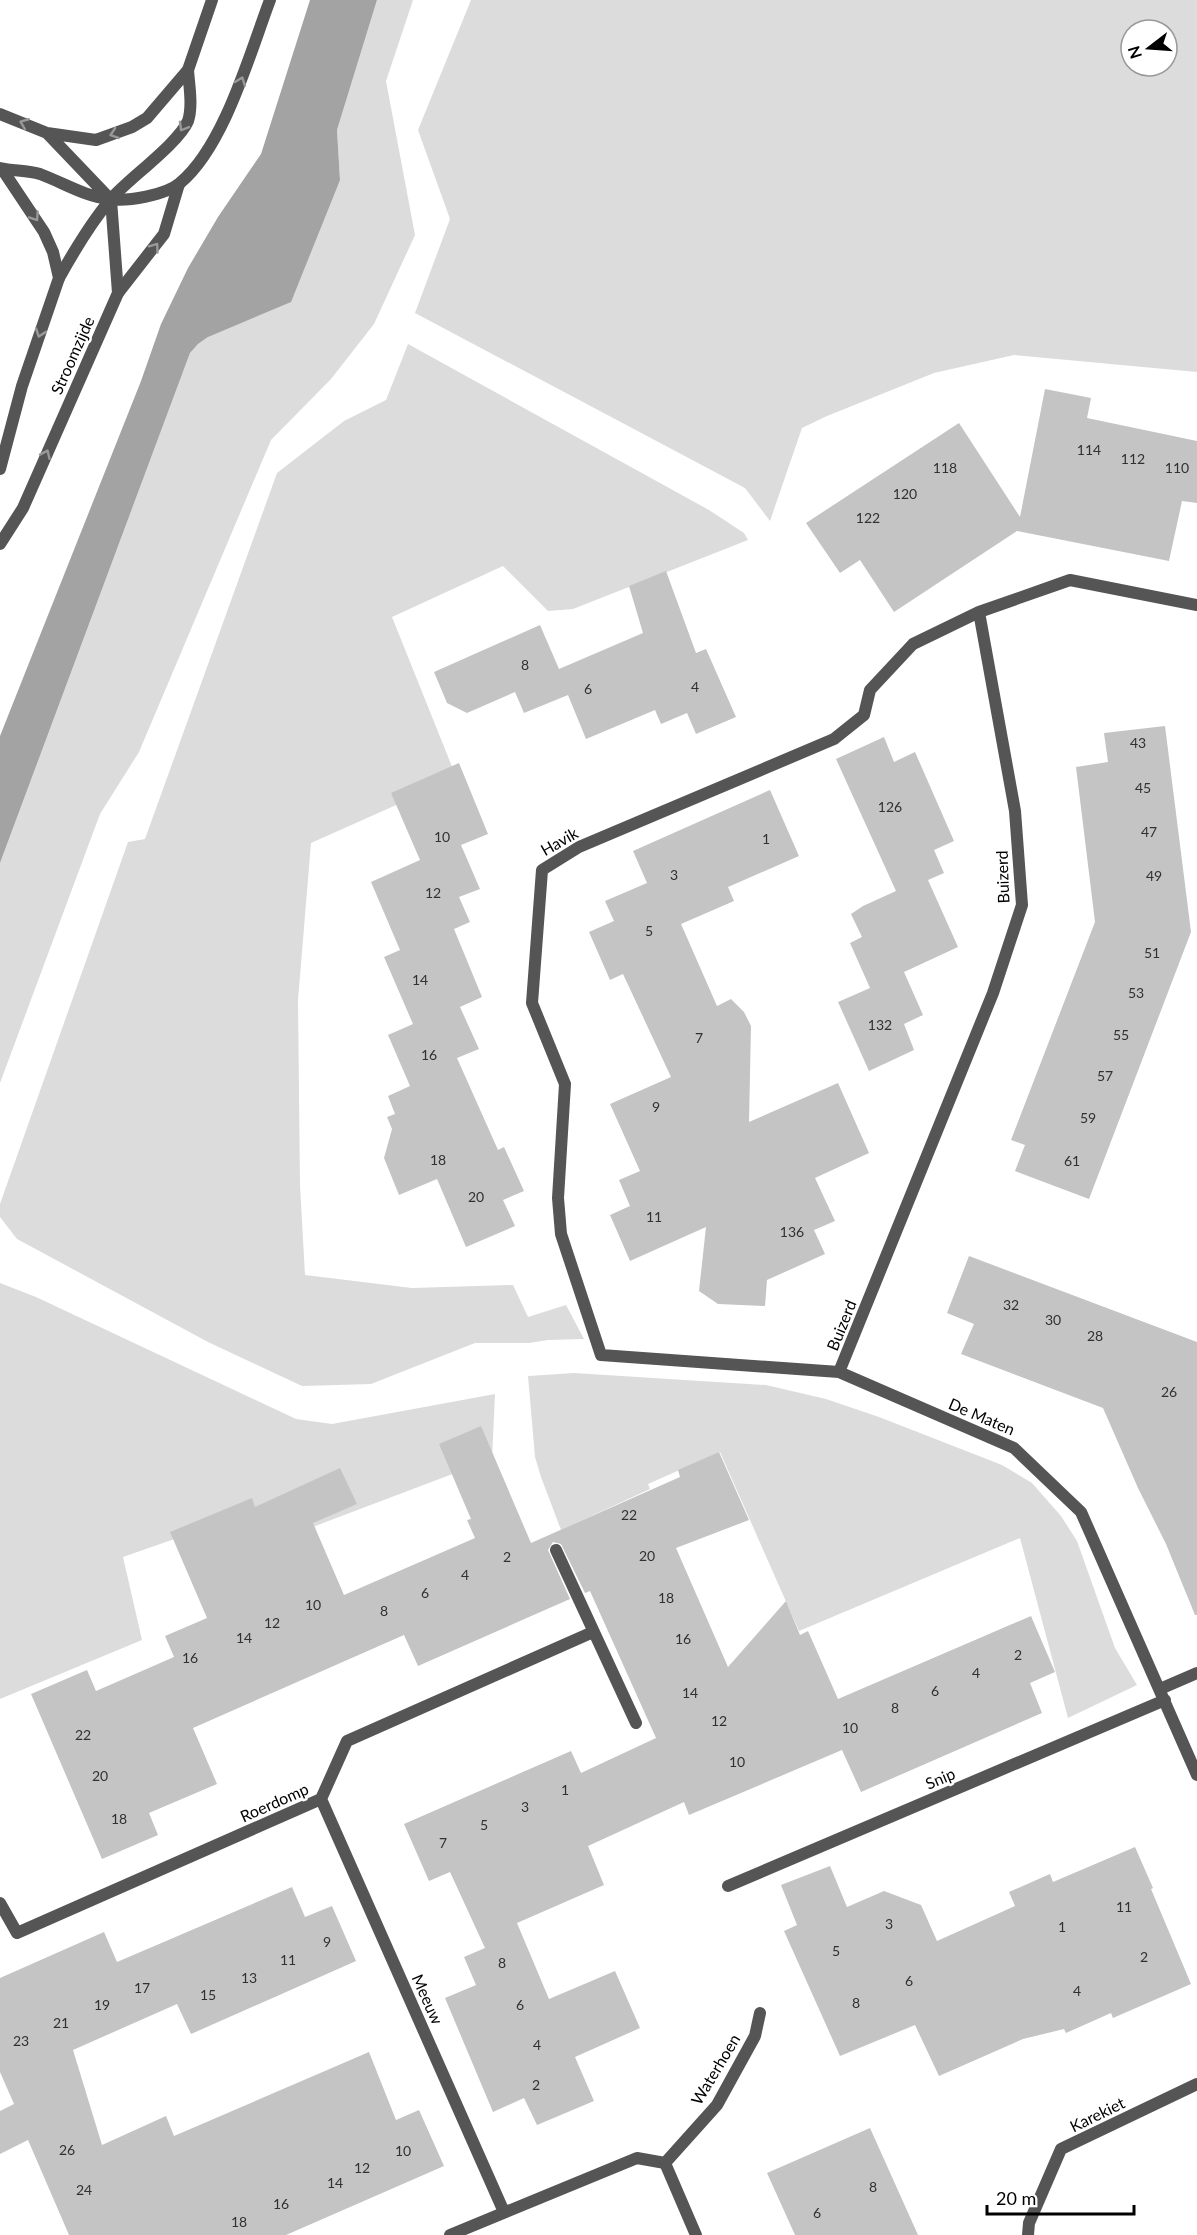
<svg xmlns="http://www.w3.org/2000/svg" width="1197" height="2235" font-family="Lato,sans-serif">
<rect width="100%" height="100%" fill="#fff"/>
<path fill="#dcdcdc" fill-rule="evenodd" d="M377 0H413L386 81 415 235 374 324 331 379 271 440 139 752 100 814 0 1083V863L190 353 198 344 208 337 340 180 337 130Z
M471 0H1197V372L1014 355 934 373 827 416 802 428 770 521 745 488 415 313 450 219 418 130ZM1131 30H1167V66H1131Z
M408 344 709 510 744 533 748 540 573 609 548 611 503 566 392 617 457 779 450 781 311 843 298 1000 300 1185 305 1275 412 1288 513 1285 528 1317 566 1305 584 1339 548 1340 529 1343H475L371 1384 302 1386 208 1342 17 1239 0 1217V1204L128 842 145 839 277 473 344 421 386 400Z
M0 1283 36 1297 296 1419 332 1424 495 1394 492 1459 302 1531 286 1500 123 1557 142 1640 0 1699Z
M574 1373 766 1385 826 1399 879 1417 1002 1465 1032 1483 1061 1516 1077 1541 1115 1648 1137 1685 1068 1718 1020 1538 799 1631 720 1452 648 1484 650 1489 561 1530 541 1477 535 1457 528 1376Z"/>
<path fill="#a3a3a3" d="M310 0H377L337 130 340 180 291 302 208 337 198 344 190 353 0 863V736L141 381 161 324 188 268 218 217 261 154Z"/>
<path fill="#c4c4c4" d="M1045 389 1091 398 1087 418 1197 441V503L1182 501 1169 561 1017 531 894 612 860 560 840 573 806 523 959 423 1020 517Z
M666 571 696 653 706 649 736 717 696 734 687 713 661 724 655 710 586 739 568 695 524 713 515 692 467 713 447 703 434 672 540 625 559 669 643 633 629 586Z
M1165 726 1191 932 1089 1199 1015 1171 1025 1145 1011 1140 1095 922 1076 767 1108 762 1104 733Z
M884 737 894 762 915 752 954 841 934 850 944 873 928 880 958 947 904 972 923 1015 904 1024 914 1050 869 1071 838 1002 870 988 850 943 862 937 851 914 863 906 896 891 836 759Z
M459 763 488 834 461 845 480 889 459 897 470 922 454 929 482 997 460 1007 479 1049 457 1058 498 1150 504 1147 524 1191 503 1200 515 1226 466 1247 437 1179 399 1195 384 1158 392 1129 387 1117 395 1114 388 1096 410 1086 388 1035 413 1024 384 957 400 950 371 882 420 860 391 793Z
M770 790 799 856 728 887 734 901 681 924 717 1006 731 999 744 1012 751 1026 749 1122 838 1083 869 1153 815 1178 835 1221 814 1230 825 1254 767 1280 765 1306 718 1304 699 1291 706 1227 630 1261 610 1215 630 1206 619 1180 640 1171 610 1104 671 1077 623 974 610 980 589 932 614 921 605 901 647 883 633 851Z
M969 1256 1197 1342V1615H1195L1166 1544 1138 1488 1103 1408 961 1354 974 1324 947 1313Z
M481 1426 531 1543 680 1477 678 1470 719 1452 749 1520 676 1548 728 1667 786 1601 800 1635 808 1631 838 1699 1031 1616 1055 1672 1030 1683 1042 1713 861 1792 842 1750 689 1815 684 1802 588 1846 604 1885 517 1923 549 1999 615 1971 640 2028 575 2057 594 2101 537 2125 524 2098 493 2112 445 1998 476 1985 464 1957 485 1948 450 1872 429 1881 404 1824 571 1751 581 1773 656 1738 590 1591 585 1593 561 1544 553 1542 548 1550 570 1599 418 1666 404 1635 193 1728 217 1784 149 1813 158 1835 102 1859 31 1694 87 1670 96 1691 174 1657 165 1636 207 1618 170 1532 252 1498 255 1507 340 1468 357 1504 313 1523 344 1595 475 1538 467 1520 471 1519 439 1444Z
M1135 1847 1153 1888 1151 1889 1191 1984 1113 2018 1111 2013 1066 2033 1064 2029 1023 2039 939 2076 915 2025 840 2056 784 1931 797 1925 781 1885 830 1866 847 1907 884 1891 921 1905 937 1941 1015 1906 1009 1892 1050 1874 1053 1882Z
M292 1887 305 1917 332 1906 356 1961 191 2034 177 2004 73 2050 102 2145 166 2116 174 2136 369 2052 396 2120 419 2110 444 2166 286 2235H69L28 2140 0 2154V2111L14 2104 0 2072V1978L104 1932 117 1962Z
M870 2128 918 2235H795L767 2173Z"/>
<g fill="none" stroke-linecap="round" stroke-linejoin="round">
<path stroke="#555" stroke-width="12" d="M59 278C74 251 90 224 110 200 128 179 178 144 188 121 193 106 189 85 188 70
M118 293 164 234 179 184"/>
<path stroke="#555" stroke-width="12" d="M979 612 913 644 870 690 864 715 834 739 579 847 542 870 532 1003 565 1084 558 1198 561 1234 601 1355 839 1372 1014 1448 1081 1512 1197 1775
M839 1372 993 993 1022 905 1015 811 979 612 1070 580 1197 605
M556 1550 636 1723
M1160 1689 1197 1673
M321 1799 504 2212
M728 1886 1165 1700
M0 1903 17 1933 321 1799 347 1741 593 1632
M665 2163 717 2105 755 2036 760 2013
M450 2235 637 2158 665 2163 696 2235
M1028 2235 1029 2223 1061 2149 1197 2084"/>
<path stroke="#555" stroke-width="12" d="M0 114 47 133 96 140 132 127 147 118 188 70 212 0
M0 168C13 171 28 170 40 174 64 183 84 196 109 199 127 202 166 195 180 183 224 147 250 53 270 0
M0 469 22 386 59 278 53 252 44 232 2 169
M0 544 23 508 118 293 111 200 47 133"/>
</g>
<defs><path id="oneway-chevron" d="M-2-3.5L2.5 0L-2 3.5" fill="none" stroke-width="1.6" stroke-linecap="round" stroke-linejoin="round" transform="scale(1.5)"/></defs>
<g stroke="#999">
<use href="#oneway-chevron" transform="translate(241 81) rotate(-70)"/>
<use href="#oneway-chevron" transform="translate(24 123) rotate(-158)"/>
<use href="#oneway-chevron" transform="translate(183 127) rotate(120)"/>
<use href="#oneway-chevron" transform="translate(114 134) rotate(161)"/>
<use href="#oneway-chevron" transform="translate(35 217) rotate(56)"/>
<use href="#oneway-chevron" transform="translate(155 247) rotate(-54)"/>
<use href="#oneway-chevron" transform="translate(40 333) rotate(109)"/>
<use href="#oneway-chevron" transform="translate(46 454) rotate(-66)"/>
</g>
<g text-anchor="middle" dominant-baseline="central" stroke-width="5" stroke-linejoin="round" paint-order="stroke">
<g font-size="14" fill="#313131">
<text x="1089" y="449">114</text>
<text x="1133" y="458">112</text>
<text x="945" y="467">118</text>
<text x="1177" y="467">110</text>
<text x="905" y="493">120</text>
<text x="868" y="517">122</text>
<text x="525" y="664">8</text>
<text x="695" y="686">4</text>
<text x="588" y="688">6</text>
<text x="1138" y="742">43</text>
<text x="1143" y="787">45</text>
<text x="890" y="806">126</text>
<text x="1149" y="831">47</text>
<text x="442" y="836">10</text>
<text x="766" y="838">1</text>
<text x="674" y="874">3</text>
<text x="1154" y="875">49</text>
<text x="433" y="892">12</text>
<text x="649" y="930">5</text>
<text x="1152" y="952">51</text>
<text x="420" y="979">14</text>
<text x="1136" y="992">53</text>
<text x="880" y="1024">132</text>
<text x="1121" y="1034">55</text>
<text x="699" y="1037">7</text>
<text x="429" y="1054">16</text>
<text x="1105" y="1075">57</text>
<text x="656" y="1106">9</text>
<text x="1088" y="1117">59</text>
<text x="438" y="1159">18</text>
<text x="1072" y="1160">61</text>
<text x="476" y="1196">20</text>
<text x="654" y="1216">11</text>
<text x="792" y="1231">136</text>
<text x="1011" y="1304">32</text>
<text x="1053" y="1319">30</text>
<text x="1095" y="1335">28</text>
<text x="1169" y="1391">26</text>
<text x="629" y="1514">22</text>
<text x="647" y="1555">20</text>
<text x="507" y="1556">2</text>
<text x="465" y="1574">4</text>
<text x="425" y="1592">6</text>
<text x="666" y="1597">18</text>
<text x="313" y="1604">10</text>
<text x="384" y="1610">8</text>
<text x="272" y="1622">12</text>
<text x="244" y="1637">14</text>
<text x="683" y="1638">16</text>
<text x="1018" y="1654">2</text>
<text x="190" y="1657">16</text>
<text x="976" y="1672">4</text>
<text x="935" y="1690">6</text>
<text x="690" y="1692">14</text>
<text x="895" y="1707">8</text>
<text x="719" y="1720">12</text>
<text x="850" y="1727">10</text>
<text x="83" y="1734">22</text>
<text x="737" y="1761">10</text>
<text x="100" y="1775">20</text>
<text x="565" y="1789">1</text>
<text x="525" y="1806">3</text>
<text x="119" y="1818">18</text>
<text x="484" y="1824">5</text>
<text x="443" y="1842">7</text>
<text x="1124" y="1906">11</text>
<text x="889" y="1923">3</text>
<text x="1062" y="1926">1</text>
<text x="327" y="1941">9</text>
<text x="836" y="1950">5</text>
<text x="1144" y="1956">2</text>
<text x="288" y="1959">11</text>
<text x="502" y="1962">8</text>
<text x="249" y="1977">13</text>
<text x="909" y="1980">6</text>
<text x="142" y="1987">17</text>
<text x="1077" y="1990">4</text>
<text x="208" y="1994">15</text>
<text x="856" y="2002">8</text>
<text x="102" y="2004">19</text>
<text x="520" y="2004">6</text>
<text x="61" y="2022">21</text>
<text x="21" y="2040">23</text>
<text x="537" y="2044">4</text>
<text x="536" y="2084">2</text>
<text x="67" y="2149">26</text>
<text x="403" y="2150">10</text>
<text x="362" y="2167">12</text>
<text x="335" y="2182">14</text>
<text x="873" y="2186">8</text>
<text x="84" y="2189">24</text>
<text x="281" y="2203">16</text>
<text x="817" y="2212">6</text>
<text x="239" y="2221">18</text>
</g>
<g font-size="16" fill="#000" stroke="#fff">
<text transform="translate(72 355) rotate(-66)">Stroomzijde</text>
<text transform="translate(559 841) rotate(-30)">Havik</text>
<text transform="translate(1002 877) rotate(-92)">Buizerd</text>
<text transform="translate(841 1325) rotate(-68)">Buizerd</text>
<text transform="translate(982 1416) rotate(23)">De Maten</text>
<text transform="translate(940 1778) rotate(-23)">Snip</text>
<text transform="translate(274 1802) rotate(-24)">Roerdomp</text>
<text transform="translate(428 1999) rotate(66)">Meeuw</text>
<text transform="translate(715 2069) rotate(-59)">Waterhoen</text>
<text transform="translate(1097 2114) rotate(-26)">Karekiet</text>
</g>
</g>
<g transform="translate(1149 48) rotate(253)"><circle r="28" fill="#ffffff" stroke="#999999" stroke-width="1.5"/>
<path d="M0-4.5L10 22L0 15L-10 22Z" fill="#000000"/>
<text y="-9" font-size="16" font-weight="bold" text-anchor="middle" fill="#000000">N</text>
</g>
<path d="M987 2205v9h147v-9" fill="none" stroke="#000000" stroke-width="3"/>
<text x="996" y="2205" font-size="18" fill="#000000" stroke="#ffffff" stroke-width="4.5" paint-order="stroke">20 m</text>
</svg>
